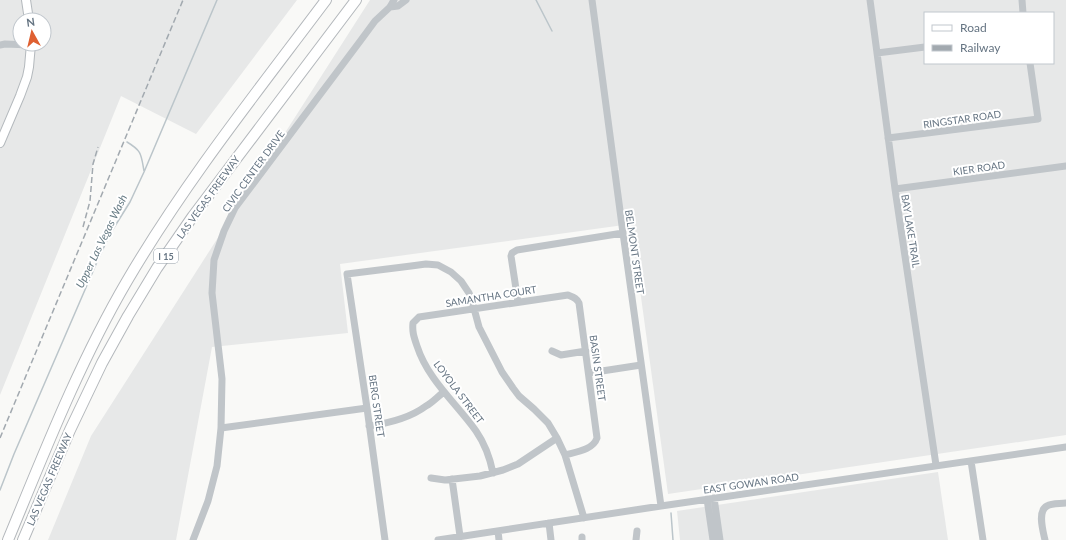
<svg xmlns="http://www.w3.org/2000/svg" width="1066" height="540" font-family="Lato,sans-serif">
<rect width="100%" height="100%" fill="#f9f9f7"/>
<path fill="#e7e8e8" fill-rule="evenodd" d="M0 0H297L196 134 121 96 0 395ZM20 20H44V44H20Z
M370 0H1066V435L668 494 631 224 340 264 348 333 212 347 176 540H48L91 436ZM925 13H1053V63H925Z
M938 472 948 540H680L677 511Z"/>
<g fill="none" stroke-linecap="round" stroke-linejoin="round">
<path stroke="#bbc5ca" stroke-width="1.5" d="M536 0 552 31
M127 142C142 151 141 154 144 171
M0 490 14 454 97 262 110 234 130 202 144 172 217 0
M671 513 673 540"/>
<g stroke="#b4b9bd" stroke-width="10">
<path id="major" d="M26 0 29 20
M0 143 20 96 27 77 29 67 31 44"/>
</g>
<g stroke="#b4b8bc" stroke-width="12">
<path id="highway" d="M8 540C44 453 79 363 127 281 185 182 257 92 326 0
M23 540 70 430 102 363 128 316 157 268 193 216 356 0"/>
</g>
<path stroke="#c0c5c9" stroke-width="7" d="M592 0 623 233 661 506
M870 0 895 189 936 465
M1022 0 1023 13
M390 7 398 6 406 0
M0 45 5 44 31 45
M877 53 925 47
M888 138 1038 119 1030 63
M895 189 1066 166
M518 302 511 256 512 253 517 250 623 233
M552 351 561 355 586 351
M589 373 641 365
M369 426C390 423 410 418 426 406 433 402 438 396 444 392
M221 428 367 408
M971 461 983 540
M493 473C490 458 485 444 476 431 456 403 428 380 417 346 414 337 412 332 413 323L419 317 568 295C573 297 577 298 579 303L597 438C593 450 576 452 565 455
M431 478 445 480 480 476 503 470 518 464 557 438
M452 479 460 536
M714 498 720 540
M707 499 713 540
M549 523 551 540
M498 531 499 540
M582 537V540
M193 540 208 501 217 466 221 428 222 379 212 293 214 260 224 231 235 208 361 40 375 21 390 7 394 0
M385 540 367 408 347 274 411 266 426 264 438 265 451 272 461 281 469 293 472 301 479 327 502 372 513 388 519 396 534 409 548 423 557 438 565 455 584 518
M438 540 661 506 1066 447
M636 540 637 531
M1045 540C1043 531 1037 511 1047 506 1052 503 1060 504 1066 503"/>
<use href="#major" stroke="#fff" stroke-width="8"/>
<use href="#highway" stroke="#fff" stroke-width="10"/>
<path stroke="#a2a9af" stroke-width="1.5" stroke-dasharray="6 3" stroke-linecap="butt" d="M83 227 90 201 93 164 98 147
M0 438 183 0"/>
</g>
<g text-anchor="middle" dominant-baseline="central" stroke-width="4" stroke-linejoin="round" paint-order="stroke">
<rect fill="#fff" stroke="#939ea8" stroke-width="1" x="154" y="249" width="24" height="14" rx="3"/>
<g font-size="9" font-weight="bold" fill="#657482">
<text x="166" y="256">I 15</text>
</g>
<g font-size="10" fill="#657482" stroke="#fff">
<text transform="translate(962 119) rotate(-8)">RINGSTAR ROAD</text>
<text transform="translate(979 168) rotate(-8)">KIER ROAD</text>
<text transform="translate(253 171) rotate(-54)">CIVIC CENTER DRIVE</text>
<text transform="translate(208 197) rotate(-54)">LAS VEGAS FREEWAY</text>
<text transform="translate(911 231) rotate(81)">BAY LAKE TRAIL</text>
<text transform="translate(635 252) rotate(82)">BELMONT STREET</text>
<text transform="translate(491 296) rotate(-9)">SAMANTHA COURT</text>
<text transform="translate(598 368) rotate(82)">BASIN STREET</text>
<text transform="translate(459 392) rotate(53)">LOYOLA STREET</text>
<text transform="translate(377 406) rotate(82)">BERG STREET</text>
<text transform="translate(49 479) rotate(-67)">LAS VEGAS FREEWAY</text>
<text transform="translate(751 483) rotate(-8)">EAST GOWAN ROAD</text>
</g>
<g font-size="11" font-style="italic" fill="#657a83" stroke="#fff">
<text transform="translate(101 241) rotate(-64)">Upper Las Vegas Wash</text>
</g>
</g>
<rect x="924" y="12" width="130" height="52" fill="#ffffff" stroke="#c1c7cd"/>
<rect x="932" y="25" width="20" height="6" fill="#ffffff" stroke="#c1c7cd"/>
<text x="960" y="32" font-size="12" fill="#657482">Road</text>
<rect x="932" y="45" width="20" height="6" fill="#a2a9af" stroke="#c1c7cd"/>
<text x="960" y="52" font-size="12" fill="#657482">Railway</text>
<g transform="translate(32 32) rotate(352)"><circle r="19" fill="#ffffff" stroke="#c1c7cd"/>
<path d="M0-3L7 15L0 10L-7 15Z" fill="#df6031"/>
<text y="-6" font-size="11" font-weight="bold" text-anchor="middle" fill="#657482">N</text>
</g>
</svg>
